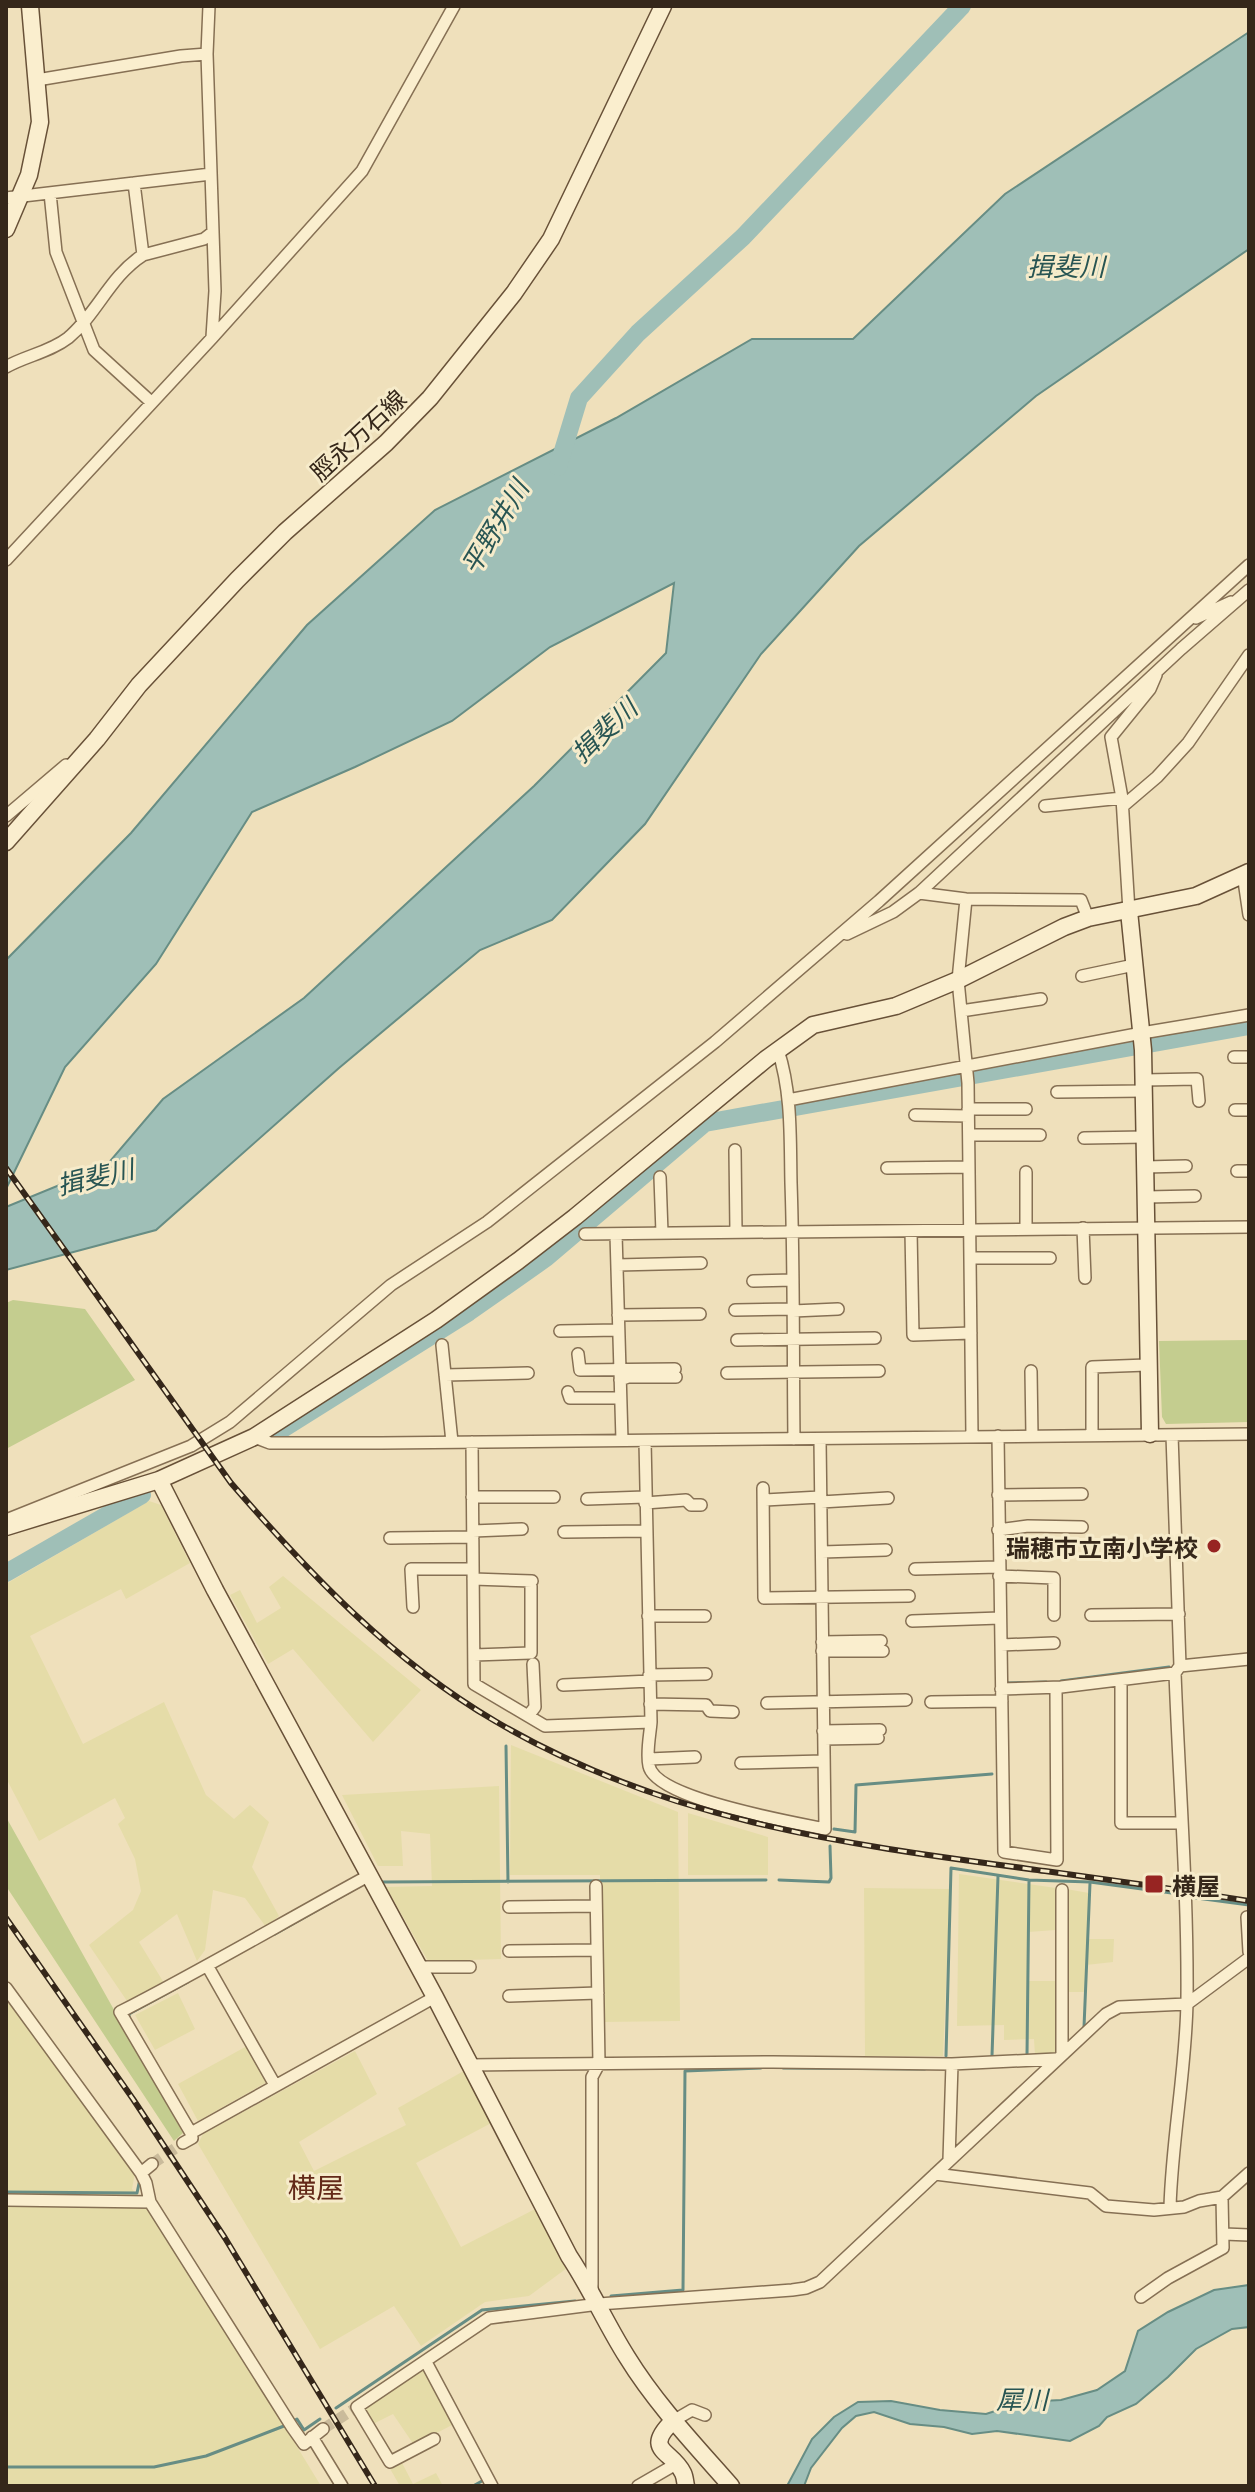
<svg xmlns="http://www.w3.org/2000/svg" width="1255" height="2492" font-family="Georgia,'Noto Sans JP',serif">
<rect width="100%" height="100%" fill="#efe0bb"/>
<path fill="#e5dca8" d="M149 1501 161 1505 190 1563 126 1599 121 1589 30 1636 83 1744 164 1702 206 1795 234 1819 250 1805 269 1822 252 1867 279 1916 266 1927 245 1898 213 1890 205 1950 197 1961 177 1914 139 1942 164 1983 127 2001 89 1945 133 1910 141 1891 135 1859 118 1824 125 1818 115 1798 39 1841 6 1778V1584Z
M283 1576 421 1690 373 1742 293 1649 268 1664 230 1595 240 1590 257 1623 281 1608 269 1587Z
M511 1745 678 1812 680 2021 602 2022 600 1875H510Z
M499 1786 501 1959 428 1961 386 1887 432 1886 430 1834 401 1831 403 1866H378L342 1795Z
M688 1813 768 1837V1875H688Z
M959 1874 1056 1888 1055 1930 1028 1932V1981H1055V2053L1035 2055 1034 2039 1004 2040V2025L957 2026Z
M864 1888 950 1889 943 2056H865Z
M1066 1889 1089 1893 1087 1939H1114L1113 1962 1086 1965 1085 1992H1066Z
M178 1993 195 2029 155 2050 135 2015Z
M6 1998 135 2173 132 2189 153 2211 321 2486H6Z
M247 2046 267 2082 198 2121 178 2084Z
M355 2051 377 2094 299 2142 314 2171 406 2125 398 2108 469 2068 495 2121 416 2163 461 2247 537 2208 567 2268 529 2296 485 2302 421 2346 394 2306 320 2349 198 2144 203 2134Z
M424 2369 452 2425 414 2445 393 2414 371 2425 362 2409Z
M401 2461 413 2484 436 2473 443 2486H400L389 2467Z"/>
<path fill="#c4cd8f" d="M13 1300 85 1309 135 1380 6 1449V1303Z
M1249 1340V1422L1166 1424 1162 1417 1159 1341Z
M6 1817 183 2133 174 2141 6 1886Z"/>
<path fill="#9fbfb7" stroke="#678d84" stroke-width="2" d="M1249 32V249L1036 396 859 546 761 654 645 824 552 920 480 950 339 1068 156 1230 6 1270V1207L106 1166 163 1099 304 998 534 786 666 653 674 583 550 647 452 721 355 767 252 812 156 964 65 1067 6 1189V960L131 833 307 625 435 510 616 418 752 339H853L1005 194Z
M1249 2285V2327L1232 2329 1196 2349 1168 2377 1136 2404 1107 2417 1099 2426 1070 2441 997 2431 972 2434 944 2427 910 2424 874 2412 856 2416 842 2428 811 2468 804 2486H787L812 2439 834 2417 858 2402 891 2401 940 2410 986 2414 1023 2402 1061 2400 1097 2390 1125 2371 1138 2331 1168 2312 1214 2290Z"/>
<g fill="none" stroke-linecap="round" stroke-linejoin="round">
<path stroke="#678d84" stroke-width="3" d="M1061 1681 1169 1667
M1006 1683 1046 1682
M506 1746 508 1882
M834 1829 855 1832 856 1785 992 1774
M779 1880 829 1882 831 1878 830 1846
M382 1882 766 1880
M1189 1897 1249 1905
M275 1934 362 1885
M129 2020V2014L188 1982
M1084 2027 1090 1883
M946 2056 951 1868 1029 1880 1090 1882 1179 1894
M992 2056 998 1876
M1027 2056 1029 1880
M783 2068 925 2069
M6 2192 137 2193 140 2179
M611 2296 683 2290 685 2071 761 2068
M336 2408 482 2310 575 2301
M293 2421 297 2419 304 2430 320 2419
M6 2467H154L206 2456 284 2426
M473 2486 482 2481"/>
<path stroke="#9fbfb7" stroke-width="18" d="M558 467 579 398 638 333 743 237 962 6
M276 1433 469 1312 546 1258 705 1123 1249 1026
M6 1573 142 1495"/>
<path stroke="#cabb9b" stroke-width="11" stroke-dasharray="11 5.5" stroke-linecap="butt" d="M152 2164 183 2143
M323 2429 357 2407"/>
<g stroke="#867054" stroke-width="14">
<path id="street" d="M209 6 207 54 215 291 212 337
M37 80 181 56 207 54
M134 183 143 255
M50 193 56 252 94 350 151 402
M6 198 211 174
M6 367C25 356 50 352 68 338 97 314 110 276 143 255L204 239 213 232
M6 560 212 338 362 171 454 6
M1196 618 1231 602
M1045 806 1122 798
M1123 806 1157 777 1188 743 1249 655
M6 816 66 765
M1243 874 1249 915
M919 893 966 899 1081 900 1088 918
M966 899 958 980 968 1083 972 1436
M1129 911 1122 798 1111 737 1150 689 1156 675
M847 934 893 912 919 893 1181 649 1249 590
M1082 976 1134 965
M961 1011 1041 999
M778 1050C792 1093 790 1138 791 1183 794 1268 793 1354 794 1439
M1234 1057H1249
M1144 1080 1197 1079 1199 1101
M1057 1092 1144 1091
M788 1100 1142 1033 1249 1015
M968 1109H1026
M1235 1110H1249
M915 1115 968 1116
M969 1135H1040
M1084 1138 1145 1137
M735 1150 736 1232
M1145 1167 1186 1166
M887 1168 969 1167
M1237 1171H1249
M660 1177 662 1233
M1146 1197 1195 1196
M1083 1228 1085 1278
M1026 1229V1172
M911 1231 913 1335 971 1333
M585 1234 1249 1227
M616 1234 622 1440
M971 1258H1050
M617 1265 701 1263
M753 1281 793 1280
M735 1310 793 1309
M793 1311 838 1309
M618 1315 700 1314
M560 1331 618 1330
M737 1340 875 1338
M442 1345 452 1442
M578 1354 580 1370 675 1369
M1031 1371 1032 1436
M727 1373 879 1371
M445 1375 528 1373
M620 1380 628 1377H676
M568 1392 570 1398H620
M1092 1435V1367L1147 1365
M998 1436 1004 1852 1057 1860 1056 1688
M254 1437 270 1443H381L1249 1434
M645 1441 651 1722C650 1735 646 1753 649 1766 656 1799 792 1822 825 1829L820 1440
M472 1442 474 1684 545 1726 651 1722
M763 1488 764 1598 909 1596
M998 1495 1082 1494
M472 1497H554
M587 1499 645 1497
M765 1500 820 1497
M821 1502 888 1498
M645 1503 686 1500 691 1505H701
M6 1520 191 1446 230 1422 391 1285 487 1222 715 1042 879 901 1249 565
M998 1530 1028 1526 1082 1527
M473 1531 522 1529
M564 1532 646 1531
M390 1538 473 1537
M822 1552 886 1550
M915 1569 999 1567
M999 1576 1054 1578V1615
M473 1579 532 1581
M413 1607 411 1569H473
M1091 1615 1179 1614
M648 1616H705
M912 1621 1000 1618
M822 1642 881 1641
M1001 1645 1054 1643
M822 1651H883
M474 1655 531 1653V1586
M1180 1666 1249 1659
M649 1675 706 1674
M1121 1680V1823H1181
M563 1685 650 1681
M1001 1689 1061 1687 1175 1673
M931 1702 1002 1701
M767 1703 906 1700
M650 1704 706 1705 710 1711 733 1712
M528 1716 535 1707 533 1664
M823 1731 880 1730
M824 1739 878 1738
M649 1759 695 1757
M741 1763 824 1761
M1062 1890V2054
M509 1907 596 1906
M1247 1917 1249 1952
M509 1951 597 1950
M208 1967 275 2085
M418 1967H470
M6 1988 141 2173
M509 1996 598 1993
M470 2065 773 2062 952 2064 1056 2059
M191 2133 120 2012C204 1969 285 1921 368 1876
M183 2143 192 2138 191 2133 435 1997
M949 2160 952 2064
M152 2164 141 2173 146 2183 150 2202 292 2427 304 2444 323 2429
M935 2174 1090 2193 1106 2206 1154 2210 1184 2207 1199 2201 1222 2197 1249 2173
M6 2200 150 2202
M1170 2207C1172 2138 1186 2070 1187 2001 1188 1892 1179 1782 1175 1673L1180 1666 1172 1435
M1224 2234 1249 2235
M592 2291V2077L599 2064 596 1886
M1141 2297 1168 2278 1223 2248 1222 2197
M426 2362 492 2486
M673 2421 692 2410 705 2415
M312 2437 342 2486
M434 2439 390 2462 357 2407 489 2318 599 2304 792 2290 806 2288 820 2282 1106 2014 1119 2007 1187 2004 1249 1958
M638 2486 676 2464"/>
</g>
<g stroke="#685138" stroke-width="19">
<path id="secondary" d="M6 229 29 175 40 122 30 6
M6 842 97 739 139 685 237 580 285 532 386 443 430 398 514 293 551 239 663 6
M1129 911 1143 1050 1150 1434
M159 1480 215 1590 435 1997 569 2256C591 2289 606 2324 627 2357 656 2404 695 2445 731 2486
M6 1527 159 1480 254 1437 436 1320 518 1261 575 1217 766 1059 813 1025 896 1006 958 980 1064 927 1088 918 1196 896 1249 872
M673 2421C642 2451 672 2450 683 2473 685 2477 685 2482 686 2486"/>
</g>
<use href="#street" stroke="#faeece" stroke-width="11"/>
<use href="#secondary" stroke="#faeece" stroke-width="16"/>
<g stroke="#35271a" stroke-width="6">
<path id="rail" d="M6 1168 231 1483C309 1573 392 1661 495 1721 668 1823 851 1845 1045 1871 1113 1880 1181 1890 1249 1901
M6 1918 133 2099 225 2238 375 2486"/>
</g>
<use href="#rail" stroke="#f6ebca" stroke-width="3" stroke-dasharray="9" stroke-linecap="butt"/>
</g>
<g fill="#972422" stroke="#f6ebca" stroke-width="3">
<circle cx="1214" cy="1546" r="8"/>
<rect x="1144" y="1874" width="20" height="20" rx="4"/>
</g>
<g text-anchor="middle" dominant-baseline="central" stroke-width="6" stroke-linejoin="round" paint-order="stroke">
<g font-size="24" fill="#35271a" stroke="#f6ebca">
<text transform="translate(357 434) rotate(-43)">脛永万石線</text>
</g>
<g font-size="24" font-weight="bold" fill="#35271a" stroke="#f6ebca" text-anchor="end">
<text x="1198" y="1546">瑞穂市立南小学校</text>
<text x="1172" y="1884" text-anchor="start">横屋</text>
</g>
<g font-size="26" font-style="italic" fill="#285553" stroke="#f6ebca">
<text x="1066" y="264">揖斐川</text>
<text transform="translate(493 526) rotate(-59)">平野井川</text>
<text transform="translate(603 729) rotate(-43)">揖斐川</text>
<text transform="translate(95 1175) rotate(-13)">揖斐川</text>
<text x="1022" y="2397">犀川</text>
</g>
<g font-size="28" fill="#632918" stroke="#f6ebca">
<text x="316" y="2186">横屋</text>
</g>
</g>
<rect width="1255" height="2492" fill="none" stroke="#35271a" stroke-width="16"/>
</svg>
